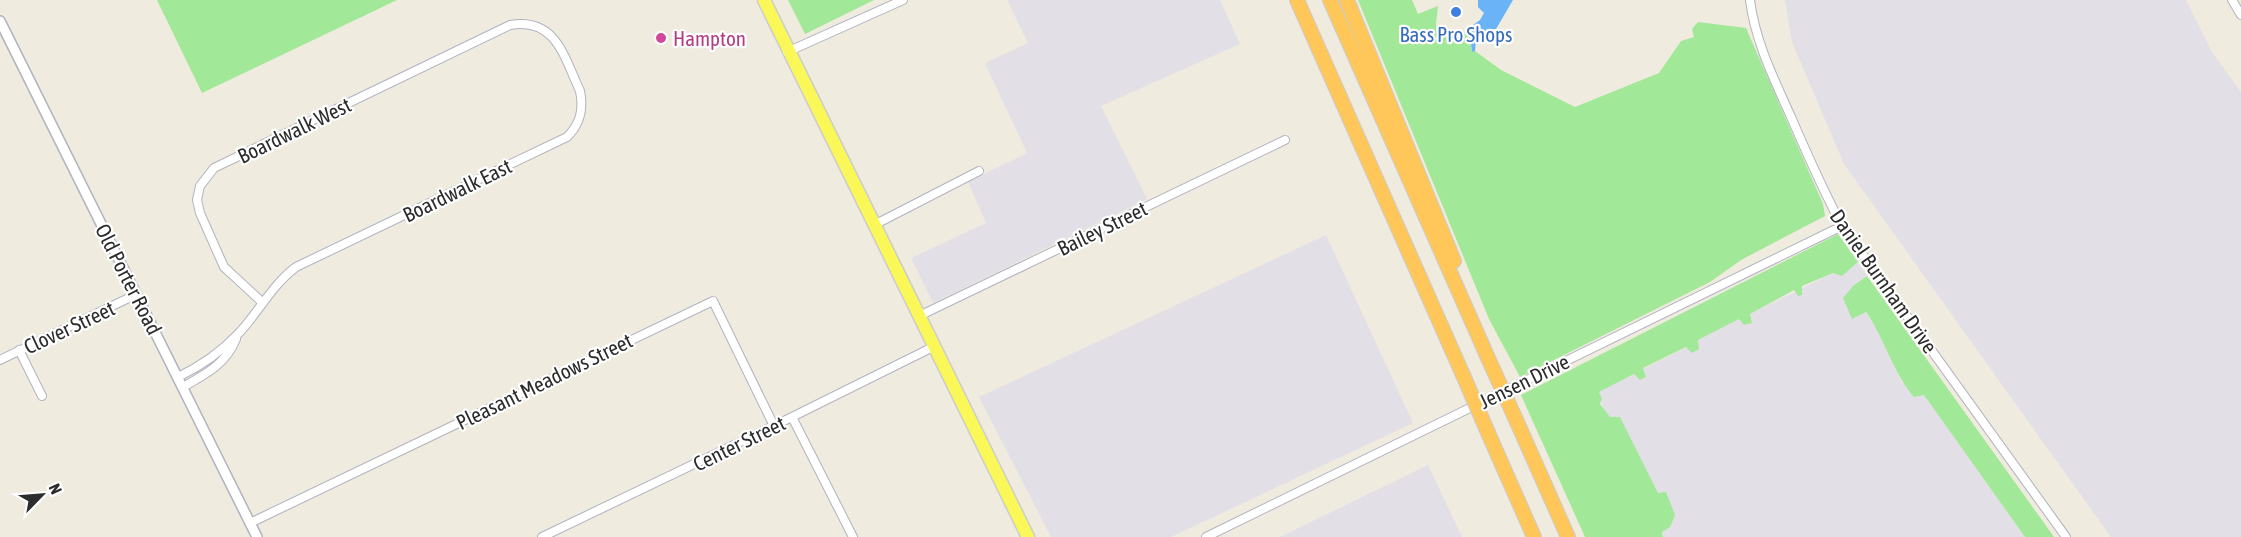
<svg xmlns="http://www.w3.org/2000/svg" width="2241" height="537" font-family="'Asap Condensed',sans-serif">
<rect width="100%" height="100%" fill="#efebde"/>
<path fill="#e3dfe7" d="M1007 0H1220L1240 44 1101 106 1147 199 933 303 911 258 986 223 968 182 1027 153 985 63 1028 43Z
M1785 0H2186L2212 52 2241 92V537H2111L1844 164 1792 42Z
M1326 235 1413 423 1171 537H1051L979 397Z
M1858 262 1867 276 1854 284 1853 319 1865 312 1879 331 1901 381 1924 395 2025 537H1663L1666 492 1658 494 1620 417H1610L1604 412 1599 392 1634 374 1641 380 1646 377 1643 369 1687 347 1692 353 1699 349 1698 340 1739 319 1752 322 1750 314 1833 273 1842 276Z
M1428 465 1462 537H1280Z"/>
<path fill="#a1e898" d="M157 0H397L202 93Z
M788 0H874L805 34Z
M1358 0H1412L1418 14 1438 6 1436 24 1438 38 1449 34 1469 33 1472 52 1475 51 1501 70 1575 107 1659 73 1681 41 1694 37 1692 29 1698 22 1746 28 1823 204 1825 216 1741 260 1710 282 1520 377 1489 319Z
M1838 234 1858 262 1842 276 1833 273 1802 286V295L1798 296 1794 290 1750 314 1752 323 1744 325 1739 319 1698 340 1699 349 1692 353 1686 347 1643 368 1646 377 1640 380 1634 374 1599 392 1602 399 1600 404 1610 417H1620L1658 493 1666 492 1675 515 1670 527 1662 532 1663 537H1585L1521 395Z
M1867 276 2054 537H2025L1924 395 1914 397C1892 371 1885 339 1866 312L1852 319 1843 298 1854 285Z"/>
<path fill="#6bb3f7" d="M1478 0H1513L1496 29H1487L1476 40 1475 51 1472 52 1469 28 1480 20 1484 13 1478 7Z"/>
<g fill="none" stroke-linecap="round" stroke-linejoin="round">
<g stroke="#b2b2c1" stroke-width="10">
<path id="minor" d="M1750 0C1755 41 1774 79 1791 117 1807 154 1823 190 1842 226L2066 537
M2232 0 2241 15
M787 52 903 0
M874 225 979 171
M919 316 1285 140
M19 350 42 396
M0 360 137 294
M178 377C201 366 221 352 238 334 258 313 272 285 296 267L567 137C580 124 584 110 580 91 564 57 556 17 510 25L214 168 200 186 197 200 200 213 224 267 263 303
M183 387C206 374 226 364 236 339
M792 417 853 537
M250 523 713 301 774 426
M542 537 792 417 935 346
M1206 537 1842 226"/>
</g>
<g stroke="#b2b2c1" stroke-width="12">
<path id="tertiary" d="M0 21 257 537"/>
</g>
<g stroke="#ccc" stroke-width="15">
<path id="primary" d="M764 0 1028 537"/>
</g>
<g stroke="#ccc" stroke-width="16">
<path id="motorway" d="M1297 0 1463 375
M1330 0 1488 358
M1347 0 1454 261
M1517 422 1568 537
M1489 435 1534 537"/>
</g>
<use href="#minor" stroke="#fff" stroke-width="8"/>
<use href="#tertiary" stroke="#fff" stroke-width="9"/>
<use href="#primary" stroke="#faf858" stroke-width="12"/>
<use href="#motorway" stroke="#ffc659" stroke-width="14"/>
<g stroke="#ccc" stroke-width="16" stroke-linecap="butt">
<path id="motorway-bridge" d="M1488 358 1517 422
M1463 375 1489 435"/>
</g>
<use href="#motorway-bridge" stroke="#ffc659" stroke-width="14"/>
</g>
<circle fill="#3f7fe0" stroke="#fff" stroke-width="2" cx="1456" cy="12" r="6"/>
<circle fill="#d1479c" stroke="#fff" stroke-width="2" cx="661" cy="38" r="6"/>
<g text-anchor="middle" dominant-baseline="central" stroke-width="4.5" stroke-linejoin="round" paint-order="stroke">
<g font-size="21" fill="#366cbe" stroke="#fff">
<text x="1456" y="34">Bass Pro Shops</text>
</g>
<g font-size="21" fill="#b23c85" stroke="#fff" text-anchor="start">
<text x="673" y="38">Hampton</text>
</g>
<g font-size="21" fill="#2c2c2c" stroke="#fff">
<text transform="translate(294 130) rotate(-26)">Boardwalk West</text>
<text transform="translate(457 190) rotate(-26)">Boardwalk East</text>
<text transform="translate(1102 228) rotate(-26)">Bailey Street</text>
<text transform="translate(129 279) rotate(63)">Old Porter Road</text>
<text transform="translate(1884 281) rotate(55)">Daniel Burnham Drive</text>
<text transform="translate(69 327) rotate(-25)">Clover Street</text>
<text transform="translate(544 381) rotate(-26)">Pleasant Meadows Street</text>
<text transform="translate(1524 381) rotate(-26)">Jensen Drive</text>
<text transform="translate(739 443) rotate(-26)">Center Street</text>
</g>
</g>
<g transform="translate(42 495) rotate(65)" stroke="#ffffff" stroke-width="4.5" paint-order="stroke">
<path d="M0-4.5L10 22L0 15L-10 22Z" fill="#2c2c2c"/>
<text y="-9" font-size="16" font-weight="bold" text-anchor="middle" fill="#2c2c2c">N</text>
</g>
</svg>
